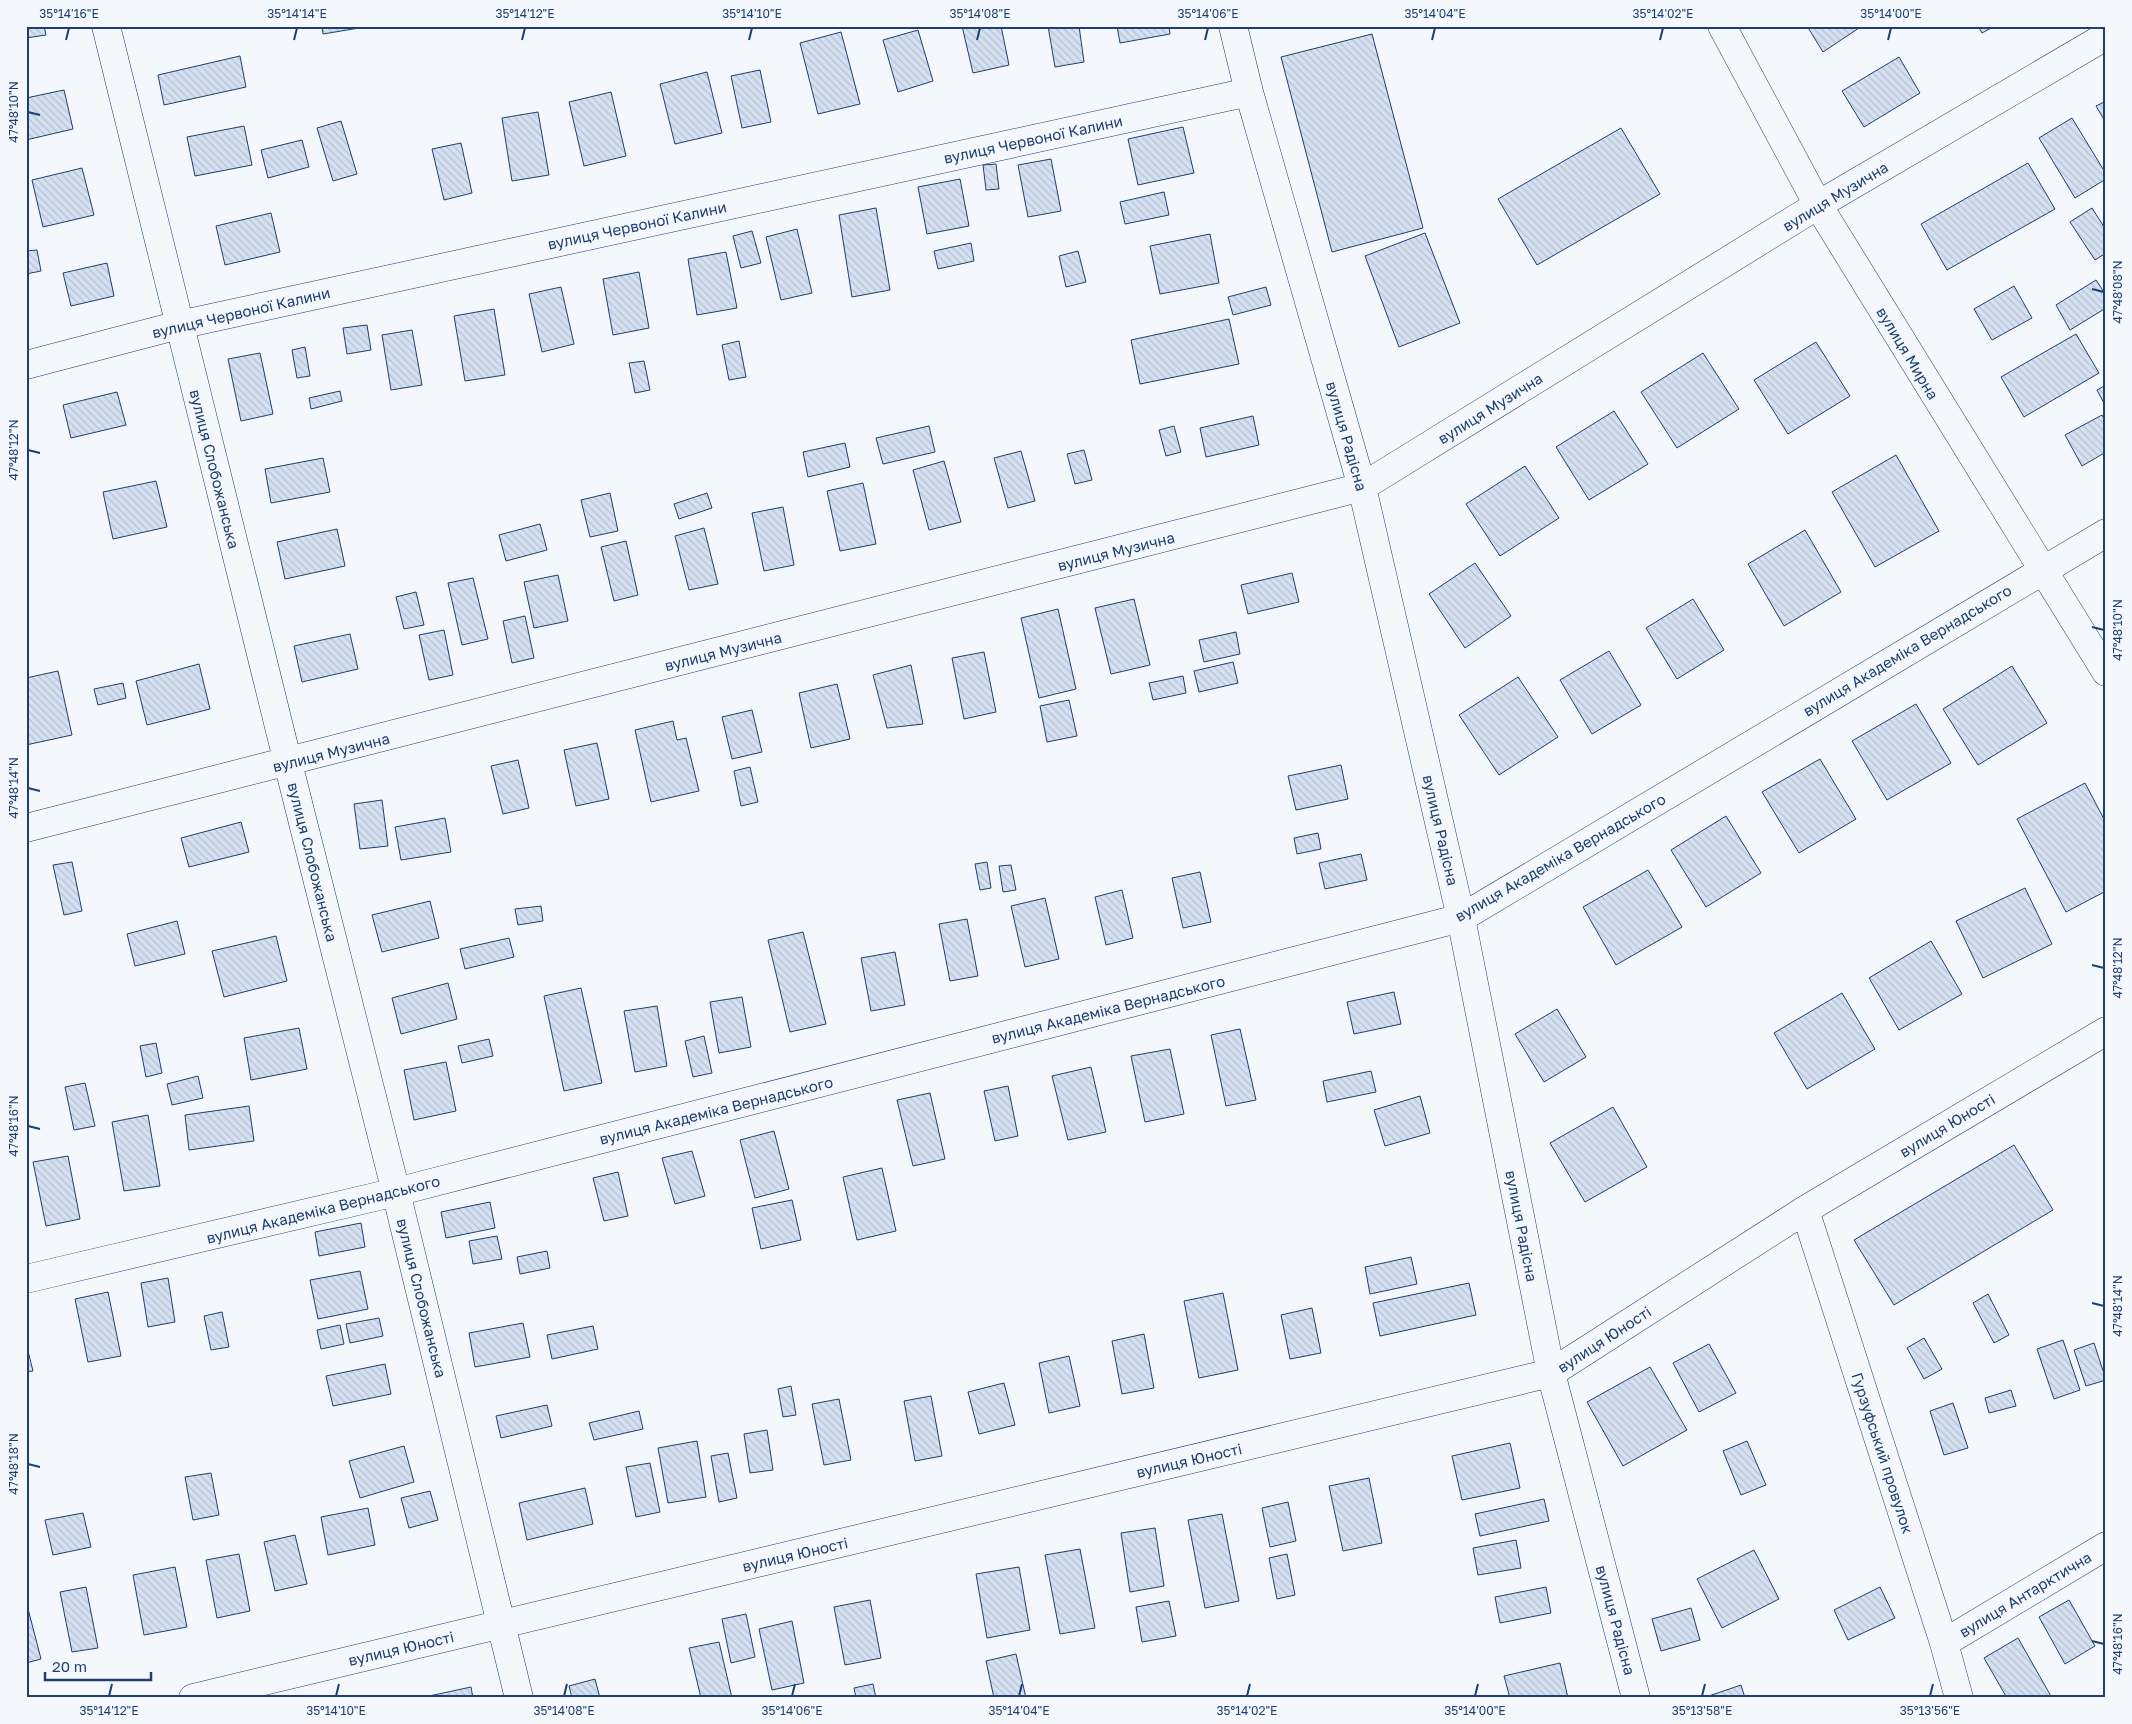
<svg xmlns="http://www.w3.org/2000/svg" width="2132" height="1724" font-family="'Golos Text',sans-serif">
<defs>
<pattern id="building-back-hatch" width="6" height="6" patternUnits="userSpaceOnUse" patternTransform="scale(1.25)"><rect width="6" height="6" fill="#d5e0f0"/><path d="M-1 5l2 2M0 0l6 6M5-1l2 2" fill="none" stroke="#b6c1d1"/></pattern>
</defs>
<rect width="100%" height="100%" fill="#f4f7fb"/>
<path fill="url(#building-back-hatch)" stroke="#1d3f73" d="M26 26H44L46 35 26 38Z
M322 26H364L365 27 323 34Z
M962 26H1001L1009 65 973 73Z
M1048 26H1079L1084 62 1055 67Z
M1117 26H1169L1170 34 1120 43Z
M1807 26H1862L1823 52Z
M1978 26H1995L1982 33Z
M918 30 933 81 898 92 883 40Z
M841 32 860 104 818 114 800 43Z
M1372 34 1423 228 1332 252 1281 57Z
M240 56 246 87 164 105 158 75Z
M1899 57 1920 93 1864 127 1842 91Z
M760 70 771 122 742 128 731 76Z
M707 72 722 133 675 144 660 84Z
M64 90 73 129 26 140V98Z
M611 92 626 156 584 166 569 102Z
M2106 101V123L2096 106Z
M538 112 549 175 512 181 502 118Z
M2072 118 2106 174V179L2075 198 2039 138Z
M341 121 357 174 333 181 317 128Z
M244 126 252 165 195 176 187 137Z
M1183 127 1194 173 1138 185 1128 139Z
M1621 128 1660 194 1537 265 1498 199Z
M302 140 309 167 268 178 261 150Z
M461 143 472 193 444 200 432 149Z
M1051 159 1061 211 1028 217 1018 165Z
M2028 163 2055 209 1947 270 1921 224Z
M996 164 999 189 986 190 983 165Z
M82 168 94 215 43 227 32 180Z
M960 179 969 226 927 234 918 187Z
M1164 192 1169 215 1125 224 1120 202Z
M876 208 890 290 852 297 839 215Z
M2092 208 2106 230V253L2095 260 2070 222Z
M271 213 280 252 225 265 216 226Z
M797 229 812 293 781 300 766 237Z
M752 231 761 263 741 268 733 236Z
M1425 233 1460 323 1399 347 1365 256Z
M1210 234 1219 283 1160 294 1150 246Z
M971 243 974 261 938 269 934 251Z
M37 250 41 271 26 274V251Z
M1078 251 1086 282 1066 287 1059 256Z
M726 252 737 308 697 315 688 259Z
M107 263 114 296 71 306 63 273Z
M639 272 649 328 613 335 603 279Z
M2096 280 2106 295V308L2070 330 2056 305Z
M2014 286 2032 318 1992 340 1974 309Z
M561 287 574 344 542 352 529 294Z
M1266 287 1271 305 1233 315 1228 297Z
M494 309 505 375 465 381 454 316Z
M1229 319 1239 364 1140 384 1131 340Z
M367 325 371 350 347 354 343 328Z
M412 330 422 385 391 390 382 335Z
M2076 334 2099 373 2024 417 2001 377Z
M739 341 746 377 729 380 722 345Z
M1816 342 1850 396 1788 434 1754 380Z
M305 347 310 376 297 378 292 350Z
M260 353 273 414 241 421 228 359Z
M1703 353 1739 409 1677 448 1641 392Z
M644 361 650 390 635 393 629 363Z
M2106 385V407L2097 390Z
M340 391 342 401 311 409 309 398Z
M117 392 126 425 71 438 63 405Z
M1614 411 1648 464 1589 500 1556 447Z
M2102 415 2106 422V452L2082 466 2065 435Z
M1253 416 1259 445 1206 457 1200 428Z
M929 426 935 452 883 464 876 438Z
M1174 426 1181 452 1166 456 1159 430Z
M845 443 850 467 808 477 803 452Z
M1084 450 1092 480 1075 484 1067 454Z
M1021 451 1035 501 1008 508 994 458Z
M1896 455 1939 531 1875 567 1832 492Z
M323 458 330 492 271 503 265 469Z
M944 461 961 522 929 530 913 470Z
M1525 466 1559 518 1500 556 1466 504Z
M156 481 167 527 113 539 103 492Z
M863 483 876 544 840 551 827 491Z
M610 493 618 531 590 537 581 500Z
M707 493 712 508 679 519 674 504Z
M783 507 794 565 764 571 752 513Z
M540 524 547 550 506 561 499 535Z
M704 528 718 584 689 590 675 536Z
M337 529 345 566 285 579 277 542Z
M1805 530 1841 592 1784 626 1748 564Z
M626 541 638 595 614 601 601 547Z
M1475 563 1511 616 1465 648 1429 594Z
M1292 573 1299 602 1248 614 1241 585Z
M558 575 568 621 534 628 524 582Z
M473 578 488 639 462 645 448 583Z
M416 592 424 625 404 629 396 597Z
M1134 599 1150 665 1111 674 1095 608Z
M1693 599 1724 650 1677 679 1646 628Z
M1058 609 1076 689 1039 698 1021 618Z
M525 616 534 658 512 663 503 621Z
M444 630 453 675 429 680 419 635Z
M1236 632 1240 654 1204 662 1199 640Z
M350 634 358 669 302 682 294 646Z
M1609 651 1641 705 1592 734 1560 680Z
M984 652 996 712 964 719 952 658Z
M1233 662 1238 683 1199 692 1194 671Z
M199 664 210 709 147 725 136 681Z
M911 665 923 724 887 728 873 675Z
M2012 666 2047 723 1978 765 1943 709Z
M58 671 72 735 26 745V678Z
M1183 676 1186 693 1153 700 1149 683Z
M1518 677 1558 737 1499 775 1459 715Z
M123 683 126 698 98 705 94 689Z
M837 684 850 739 811 748 799 693Z
M1069 700 1077 736 1047 742 1040 706Z
M1916 704 1951 763 1887 800 1852 741Z
M752 710 762 752 732 759 722 717Z
M673 721 677 740 686 738 699 791 651 802 635 730Z
M597 743 609 799 576 806 564 750Z
M1820 759 1856 819 1799 853 1762 792Z
M518 760 529 808 503 814 491 766Z
M1341 765 1348 799 1296 810 1288 776Z
M750 767 758 802 741 806 734 771Z
M2085 783 2106 823V891L2066 912 2017 819Z
M382 800 388 846 360 849 354 804Z
M1726 816 1761 873 1706 907 1671 850Z
M445 818 451 852 401 860 395 827Z
M241 822 249 852 189 867 181 838Z
M1318 833 1321 849 1297 854 1294 838Z
M1361 854 1367 880 1325 889 1319 863Z
M72 862 82 911 64 915 53 865Z
M987 862 991 888 980 890 975 864Z
M1011 865 1016 890 1003 892 999 866Z
M1648 870 1682 927 1616 965 1583 907Z
M1200 872 1211 922 1183 928 1172 878Z
M2025 888 2052 944 1983 978 1956 921Z
M1122 890 1133 938 1106 945 1095 897Z
M1045 898 1059 959 1025 967 1011 906Z
M430 901 439 938 382 952 372 915Z
M541 906 543 921 518 925 515 909Z
M967 919 978 976 950 981 939 924Z
M177 921 185 954 135 966 127 934Z
M803 932 826 1024 790 1032 768 940Z
M276 936 287 981 224 997 212 951Z
M509 938 514 957 465 969 460 949Z
M1931 941 1962 994 1899 1030 1869 978Z
M895 952 905 1005 871 1011 861 958Z
M448 983 457 1019 401 1034 392 998Z
M581 988 602 1083 564 1091 544 996Z
M1394 992 1401 1024 1354 1034 1347 1002Z
M1842 993 1875 1049 1807 1089 1774 1033Z
M742 997 751 1047 719 1053 710 1002Z
M657 1006 667 1066 635 1072 624 1011Z
M1557 1009 1586 1057 1544 1082 1515 1034Z
M299 1028 307 1069 251 1080 244 1038Z
M1240 1029 1256 1100 1226 1106 1211 1035Z
M704 1036 712 1073 693 1077 685 1041Z
M489 1039 493 1056 462 1063 458 1046Z
M156 1043 162 1073 146 1077 140 1046Z
M1170 1049 1184 1114 1145 1122 1131 1056Z
M446 1062 456 1111 414 1120 404 1070Z
M1091 1067 1106 1132 1068 1140 1052 1076Z
M1371 1071 1376 1092 1327 1102 1323 1081Z
M198 1076 203 1098 172 1105 167 1084Z
M85 1083 95 1126 74 1130 65 1087Z
M1008 1086 1018 1136 995 1141 984 1091Z
M930 1093 945 1159 913 1166 897 1100Z
M1420 1096 1430 1133 1385 1146 1374 1110Z
M249 1106 254 1141 189 1150 185 1115Z
M1613 1107 1647 1167 1585 1202 1550 1143Z
M148 1115 160 1186 124 1191 112 1122Z
M774 1131 789 1189 755 1198 740 1140Z
M2014 1145 2053 1210 1894 1305 1854 1240Z
M692 1151 705 1196 675 1204 662 1158Z
M68 1156 80 1219 46 1226 33 1162Z
M882 1168 896 1231 857 1240 843 1177Z
M618 1172 628 1216 604 1221 593 1178Z
M792 1200 801 1240 761 1249 752 1208Z
M490 1202 495 1228 446 1238 441 1212Z
M361 1223 365 1247 319 1256 315 1232Z
M497 1236 502 1259 473 1264 469 1241Z
M547 1251 550 1268 520 1274 517 1257Z
M1411 1257 1417 1284 1370 1294 1365 1267Z
M360 1271 368 1309 318 1319 310 1280Z
M168 1278 175 1322 148 1327 141 1283Z
M1469 1283 1476 1315 1380 1336 1373 1303Z
M108 1292 121 1356 88 1362 75 1299Z
M1223 1293 1238 1370 1199 1378 1184 1301Z
M1988 1294 2009 1335 1994 1343 1973 1303Z
M1312 1308 1321 1353 1290 1359 1281 1315Z
M222 1312 229 1347 211 1350 204 1316Z
M379 1318 383 1336 350 1343 346 1324Z
M523 1323 530 1357 475 1367 469 1333Z
M340 1325 344 1344 321 1349 317 1330Z
M593 1326 598 1349 552 1359 547 1335Z
M1144 1334 1154 1388 1122 1394 1112 1341Z
M1924 1338 1942 1369 1924 1379 1907 1348Z
M2063 1340 2080 1390 2054 1399 2037 1349Z
M26 1343 33 1371 26 1372Z
M2094 1343 2106 1380 2086 1386 2074 1350Z
M1709 1344 1736 1393 1699 1412 1673 1363Z
M1069 1356 1080 1406 1049 1413 1039 1363Z
M385 1364 391 1394 333 1406 326 1376Z
M1650 1367 1687 1430 1623 1466 1587 1402Z
M1004 1383 1015 1425 979 1434 968 1392Z
M791 1386 796 1415 783 1417 778 1389Z
M2011 1390 2016 1406 1989 1413 1985 1398Z
M931 1396 942 1456 915 1461 904 1401Z
M839 1399 851 1460 824 1465 812 1404Z
M1953 1403 1968 1448 1944 1455 1930 1411Z
M547 1405 552 1426 501 1438 496 1416Z
M639 1411 643 1429 594 1440 589 1423Z
M767 1430 773 1470 750 1473 744 1434Z
M697 1441 706 1497 668 1503 658 1448Z
M1747 1441 1766 1485 1741 1495 1723 1451Z
M1510 1443 1520 1488 1462 1500 1452 1456Z
M404 1446 414 1482 360 1498 349 1461Z
M728 1453 737 1498 719 1502 711 1456Z
M650 1463 660 1512 636 1517 626 1467Z
M211 1473 219 1515 193 1520 185 1477Z
M1369 1478 1382 1543 1343 1551 1329 1486Z
M585 1488 593 1524 527 1540 519 1503Z
M430 1491 438 1520 409 1528 401 1498Z
M1544 1499 1549 1521 1480 1536 1475 1514Z
M1288 1502 1296 1541 1270 1547 1262 1508Z
M368 1508 375 1545 328 1555 321 1517Z
M83 1513 91 1547 53 1555 45 1520Z
M1222 1514 1239 1601 1205 1608 1188 1520Z
M1155 1528 1164 1586 1130 1592 1121 1533Z
M295 1535 307 1584 275 1591 264 1542Z
M1516 1540 1521 1568 1478 1575 1473 1548Z
M1080 1549 1095 1628 1060 1634 1045 1555Z
M1754 1550 1779 1599 1722 1628 1697 1579Z
M239 1554 250 1611 217 1618 206 1560Z
M1287 1554 1295 1595 1277 1599 1269 1558Z
M175 1567 187 1627 144 1635 133 1575Z
M1019 1567 1030 1630 987 1638 976 1574Z
M86 1587 98 1648 72 1652 60 1592Z
M1546 1587 1551 1613 1500 1623 1495 1597Z
M1880 1587 1895 1618 1848 1640 1834 1610Z
M870 1600 881 1658 845 1665 834 1607Z
M2069 1600 2095 1646 2065 1664 2039 1617Z
M26 1601 41 1659 26 1663Z
M1169 1601 1176 1636 1142 1642 1136 1607Z
M1691 1608 1700 1640 1661 1651 1652 1619Z
M746 1614 755 1657 731 1663 722 1619Z
M792 1621 804 1683 772 1690 759 1629Z
M2018 1638 2052 1698H2007L1984 1658Z
M719 1642 732 1698H701L689 1648Z
M1016 1654 1026 1698H994L986 1661Z
M1560 1663 1568 1698H1510L1504 1676Z
M595 1679 600 1698H572L569 1686Z
M873 1684 876 1698H856L854 1688Z
M1741 1685 1745 1698H1703Z
M471 1687 473 1698H420Z"/>
<g fill="none" stroke-linecap="round" stroke-linejoin="round">
<g stroke="#1d3f73" stroke-width="29">
<path id="minor" d="M106 26 288 763 396 1192 519 1698
M1233 26 1249 92 1362 487 1461 918 1551 1373 1636 1698
M1722 26 1818 205 2106 672
M26 365 179 325 1249 92
M26 828 1362 487 1818 205 2106 36
M1805 1210 1944 1643 1959 1698
M26 1279 396 1192 1461 918 2106 533
M1944 1643 2106 1546
M193 1698 1551 1373 1805 1210 2106 1031"/>
</g>
<use href="#minor" stroke="#f4f7fb" stroke-width="28"/>
</g>
<path fill="none" stroke="#1d3f73" stroke-width="2" d="M66 40 69 28M294 40 297 28M522 40 525 28M749 40 752 28M977 40 980 28M1205 40 1208 28M1432 40 1435 28M1660 40 1663 28M1888 40 1891 28M28 112 40 115M2092 289 2104 292M28 450 40 453M2092 627 2104 630M28 788 40 791M2092 965 2104 968M28 1126 40 1129M2092 1303 2104 1306M28 1464 40 1467M2092 1641 2104 1644M109 1696 112 1684M336 1696 339 1684M564 1696 567 1684M792 1696 795 1684M1019 1696 1022 1684M1247 1696 1250 1684M1475 1696 1478 1684M1702 1696 1705 1684M1930 1696 1933 1684"/>
<g text-anchor="middle" dominant-baseline="central" stroke-width="4" stroke-linejoin="round" paint-order="stroke">
<g font-size="15" fill="#1d3f73" stroke="#f4f7fb">
<text transform="translate(1033 139) rotate(-12)">вулиця Червоної Калини</text>
<text transform="translate(1835 196) rotate(-31)">вулиця Музична</text>
<text transform="translate(637 225) rotate(-12)">вулиця Червоної Калини</text>
<text transform="translate(241 312) rotate(-13)">вулиця Червоної Калини</text>
<text transform="translate(1908 353) rotate(59)">вулиця Мирна</text>
<text transform="translate(1490 408) rotate(-32)">вулиця Музична</text>
<text transform="translate(1347 436) rotate(74)">вулиця Радісна</text>
<text transform="translate(215 469) rotate(76)">вулиця Слобожанська</text>
<text transform="translate(1116 551) rotate(-14)">вулиця Музична</text>
<text transform="translate(1907 650) rotate(-31)">вулиця Академіка Вернадського</text>
<text transform="translate(723 651) rotate(-14)">вулиця Музична</text>
<text transform="translate(331 752) rotate(-14)">вулиця Музична</text>
<text transform="translate(1441 830) rotate(77)">вулиця Радісна</text>
<text transform="translate(1560 857) rotate(-30)">вулиця Академіка Вернадського</text>
<text transform="translate(313 862) rotate(76)">вулиця Слобожанська</text>
<text transform="translate(1108 1009) rotate(-14)">вулиця Академіка Вернадського</text>
<text transform="translate(716 1110) rotate(-14)">вулиця Академіка Вернадського</text>
<text transform="translate(1947 1125) rotate(-31)">вулиця Юності</text>
<text transform="translate(323 1209) rotate(-14)">вулиця Академіка Вернадського</text>
<text transform="translate(1522 1226) rotate(79)">вулиця Радісна</text>
<text transform="translate(422 1298) rotate(76)">вулиця Слобожанська</text>
<text transform="translate(1604 1339) rotate(-33)">вулиця Юності</text>
<text transform="translate(1883 1453) rotate(72)">Гурзуфський провулок</text>
<text transform="translate(1189 1460) rotate(-13)">вулиця Юності</text>
<text transform="translate(795 1554) rotate(-13)">вулиця Юності</text>
<text transform="translate(2025 1594) rotate(-31)">вулиця Антарктична</text>
<text transform="translate(1616 1620) rotate(75)">вулиця Радісна</text>
<text transform="translate(401 1648) rotate(-13)">вулиця Юності</text>
</g>
</g>
<rect width="2132" height="1724" fill="none" stroke="#f4f7fb" stroke-width="55"/>
<path d="M45 1672v8h106v-8" fill="none" stroke="#1d3f73" stroke-width="2.5"/>
<text x="52" y="1672" font-size="15" fill="#1d3f73" stroke="#f4f7fb" stroke-width="4" paint-order="stroke">20 m</text>
<rect x="28" y="28" width="2076" height="1668" fill="none" stroke="#1d3f73" stroke-width="2"/>
<g font-size="12" text-anchor="middle" fill="#1d3f73">
<text x="69" y="18">35°14'16"E</text>
<text x="297" y="18">35°14'14"E</text>
<text x="525" y="18">35°14'12"E</text>
<text x="752" y="18">35°14'10"E</text>
<text x="980" y="18">35°14'08"E</text>
<text x="1208" y="18">35°14'06"E</text>
<text x="1435" y="18">35°14'04"E</text>
<text x="1663" y="18">35°14'02"E</text>
<text x="1891" y="18">35°14'00"E</text>
<text transform="translate(14 112) rotate(-90)" y="4">47°48'10"N</text>
<text transform="translate(2118 292) rotate(-90)" y="4">47°48'08"N</text>
<text transform="translate(14 450) rotate(-90)" y="4">47°48'12"N</text>
<text transform="translate(2118 630) rotate(-90)" y="4">47°48'10"N</text>
<text transform="translate(14 788) rotate(-90)" y="4">47°48'14"N</text>
<text transform="translate(2118 968) rotate(-90)" y="4">47°48'12"N</text>
<text transform="translate(14 1126) rotate(-90)" y="4">47°48'16"N</text>
<text transform="translate(2118 1306) rotate(-90)" y="4">47°48'14"N</text>
<text transform="translate(14 1464) rotate(-90)" y="4">47°48'18"N</text>
<text transform="translate(2118 1644) rotate(-90)" y="4">47°48'16"N</text>
<text x="109" y="1715">35°14'12"E</text>
<text x="336" y="1715">35°14'10"E</text>
<text x="564" y="1715">35°14'08"E</text>
<text x="792" y="1715">35°14'06"E</text>
<text x="1019" y="1715">35°14'04"E</text>
<text x="1247" y="1715">35°14'02"E</text>
<text x="1475" y="1715">35°14'00"E</text>
<text x="1702" y="1715">35°13'58"E</text>
<text x="1930" y="1715">35°13'56"E</text>
</g>
</svg>
